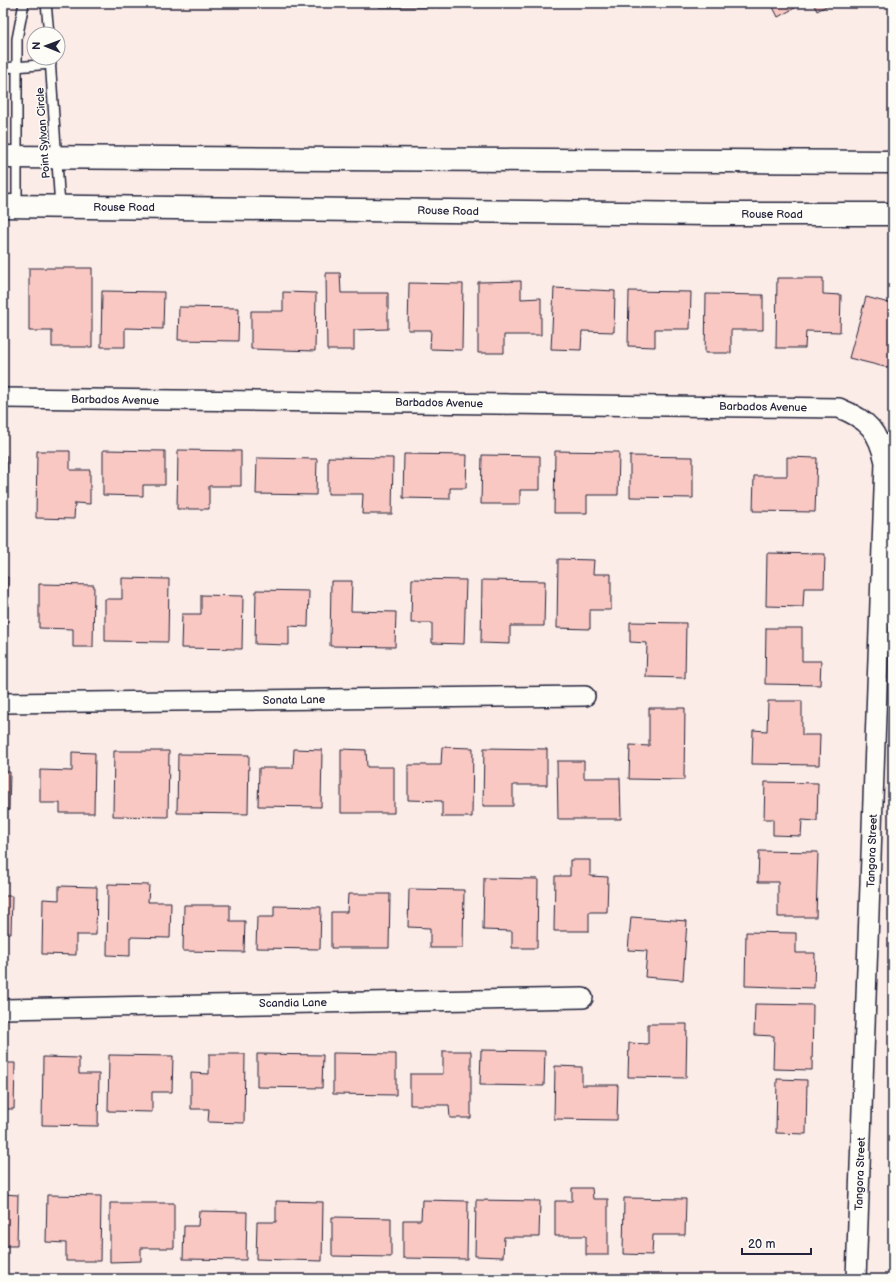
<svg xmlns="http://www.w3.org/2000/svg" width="896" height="1282" font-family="'Balsamiq Sans',sans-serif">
<rect width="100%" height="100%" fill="#fcece7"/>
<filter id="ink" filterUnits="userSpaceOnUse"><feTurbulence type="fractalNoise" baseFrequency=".025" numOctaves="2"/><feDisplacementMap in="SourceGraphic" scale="8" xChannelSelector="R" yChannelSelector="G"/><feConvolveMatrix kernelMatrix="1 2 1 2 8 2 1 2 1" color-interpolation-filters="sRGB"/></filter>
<g filter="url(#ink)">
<path fill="#f9c8c3" stroke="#22223b" d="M379 3H463V7H379Z
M771 3H804L778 17Z
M813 3H832L817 11Z
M29 268H92V347H52V331H29Z
M326 273H340L341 293H388V329L354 330V350H327Z
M777 278H823V294L841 295 840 332 806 331 805 348H776Z
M521 281V299L541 298V335H504V353H478V282Z
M409 283 463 284 462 350 430 349 431 330H408Z
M554 288 615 291 614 332 582 331 581 350 551 349Z
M102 291 164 292 163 329 125 328V347H101Z
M629 291 691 292 690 329H655V347L628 346Z
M283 292 316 293 315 351 251 349V311H283Z
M706 294 763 295V330H731V353H705Z
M866 297 893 304 891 332H893V369L849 358Z
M179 307 239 308 238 341 178 340Z
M103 450 165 451V485H143V496L103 495Z
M178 450 241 451V486H209V509H177Z
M37 451H70V470H90V504L75 503 74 519 36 518Z
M555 451 619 452 618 495H587V513H554Z
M404 454 467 455 466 488H450V499L403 498Z
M3 455 7 456 6 517H3Z
M482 455 540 456V490H520V504H481Z
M630 456 693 457V498L630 497Z
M328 457 393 458 392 514H362L363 494H328Z
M787 457 817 458 815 512 753 511 754 476H787Z
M257 458 317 459 316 495 256 494Z
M767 553 825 554 824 588H804L803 607 766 606Z
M558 559 594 560 593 574H611V610H590V629L557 628Z
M3 577H8L7 629H3Z
M122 578 169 579 168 642 105 641V599H122Z
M412 579 466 580 464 644 432 643V623H411Z
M482 580 545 581 544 626H510V644L481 643Z
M331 581H352L351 611 396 612 395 647 330 646Z
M39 584 94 585 93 647H73V629L39 628Z
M256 590 309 591 308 627 289 626V645L255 644Z
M201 595 243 596 242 649 181 648 182 614H201Z
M630 622 686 623 685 678 646 677 647 643 630 642Z
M766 628H802V661H821L820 685 765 684Z
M768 701H802V735H820L819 765 752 764 753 730 767 731Z
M649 708H685L684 780 629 779 630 745 649 746Z
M442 747 473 748 472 817H442V801L408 800V765H441Z
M484 748 547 749V785H513V806H483Z
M294 749 322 750 321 807 258 806 259 768H293Z
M341 749 366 750 367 767H394V813H341Z
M114 751H169L168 817 113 816Z
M72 752 95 753 94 813H60V803H40V770L72 771Z
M178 754 249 755 248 814 177 813Z
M557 761H584V778H620L621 819H558Z
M3 772H10L9 810H3Z
M765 782 818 783 817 821 802 820 801 836 773 835V819H764Z
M759 851 818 852 816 917H778V882H758Z
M570 860H590V876L608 877 607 912H589V931H554L555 876H570Z
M484 878 538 879 537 948H512V931L483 930Z
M108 884 149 885 148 902H171L170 938 130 937V956L107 955Z
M59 886 97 887 96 935H76V955L42 954 43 899 59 900Z
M409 889 464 890 463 948H430V928L408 927Z
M348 894H390L389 948H331V912H347Z
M3 896H12L11 933H3Z
M184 905H230V921H245L244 952 183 951Z
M274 906 321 907 320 949 256 948 257 917H274Z
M631 917 687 921 683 980 645 977 647 951 628 950Z
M746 932 796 933V953H815L814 988 745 986Z
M755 1004 813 1005 812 1070 773 1069 774 1036 754 1035Z
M648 1024H687L686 1078 628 1077 629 1043 648 1044Z
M481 1050 545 1051 544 1086 480 1085Z
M443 1051H471V1118H450L449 1105H410V1074H443Z
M333 1053 396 1054V1095L333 1094Z
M209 1054H245L244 1123 208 1122 209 1109H191V1073L209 1074Z
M257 1054 323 1055 322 1088 257 1087Z
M109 1055 173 1056 172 1092H152V1112L108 1111Z
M43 1057 79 1058V1074H99L98 1126 42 1125Z
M3 1063H15L14 1109H3Z
M555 1066 582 1067V1085H618L617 1120 554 1119Z
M777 1079 807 1080 806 1134 776 1133Z
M572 1188H592L593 1199H608V1255H586V1236H555V1201H572Z
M3 1194 18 1195 17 1246H3Z
M47 1195 101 1196 100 1261H66V1243L46 1242Z
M624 1198 686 1199 685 1235H653L652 1255 623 1254Z
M422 1200 468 1201 467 1259 403 1258V1220H421Z
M476 1200 540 1201 539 1237H504L503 1257 475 1256Z
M276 1201 323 1202 322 1261 256 1259 257 1222H276Z
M110 1203H174V1248H141V1261L110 1262Z
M199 1211 247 1212 246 1260 183 1259 184 1226H198Z
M332 1217 391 1218V1257L332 1256Z"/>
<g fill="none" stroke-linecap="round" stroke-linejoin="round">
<g stroke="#22223b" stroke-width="12">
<path id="service" d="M46 3 49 34
M50 58 60 207
M3 68 51 64
M17 206V39L24 3"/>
</g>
<g stroke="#22223b" stroke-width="22">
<path id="minor" d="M3 398 839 408C869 420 878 431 885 462L856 1279
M3 703 585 696
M3 1009 583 998"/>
</g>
<g stroke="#22223b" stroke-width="25">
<path id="tertiary" d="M3 157 893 162
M3 206 713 214H893"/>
</g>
<use href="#service" stroke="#fdfcf7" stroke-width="9"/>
<use href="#minor" stroke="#fdfcf7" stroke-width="19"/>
<use href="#tertiary" stroke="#fdfcf7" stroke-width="22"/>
</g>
</g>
<g text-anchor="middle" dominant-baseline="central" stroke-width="3" stroke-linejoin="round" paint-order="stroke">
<g font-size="11" fill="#22223b" stroke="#fdfcf7">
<text transform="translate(43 133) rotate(-94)">Point Sylvan Circle</text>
<text x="124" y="207">Rouse Road</text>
<text transform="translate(448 211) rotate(1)">Rouse Road</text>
<text x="772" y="214">Rouse Road</text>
<text transform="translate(115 400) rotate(1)">Barbados Avenue</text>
<text transform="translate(439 403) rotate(1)">Barbados Avenue</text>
<text transform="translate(763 407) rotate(1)">Barbados Avenue</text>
<text transform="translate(294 700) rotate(-1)">Sonata Lane</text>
<text transform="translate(872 851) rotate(-88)">Tangora Street</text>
<text transform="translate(293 1003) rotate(-1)">Scandia Lane</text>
<text transform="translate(860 1174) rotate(-88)">Tangora Street</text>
</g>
</g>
<rect width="896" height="1282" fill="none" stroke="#fdfcf7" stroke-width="16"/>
<rect x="8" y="8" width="880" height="1266" fill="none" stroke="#22223b" stroke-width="1.5" filter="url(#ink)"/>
<g transform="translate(46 46) rotate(271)"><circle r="19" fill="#fdfcf7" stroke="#a5a5ac"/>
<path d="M0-3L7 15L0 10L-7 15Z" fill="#22223b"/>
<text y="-6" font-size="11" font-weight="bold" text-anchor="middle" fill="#22223b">N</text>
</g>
<path d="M742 1248v6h69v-6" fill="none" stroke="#22223b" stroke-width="2"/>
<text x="748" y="1248" font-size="12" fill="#22223b" stroke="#fdfcf7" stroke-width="3" paint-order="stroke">20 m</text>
</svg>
